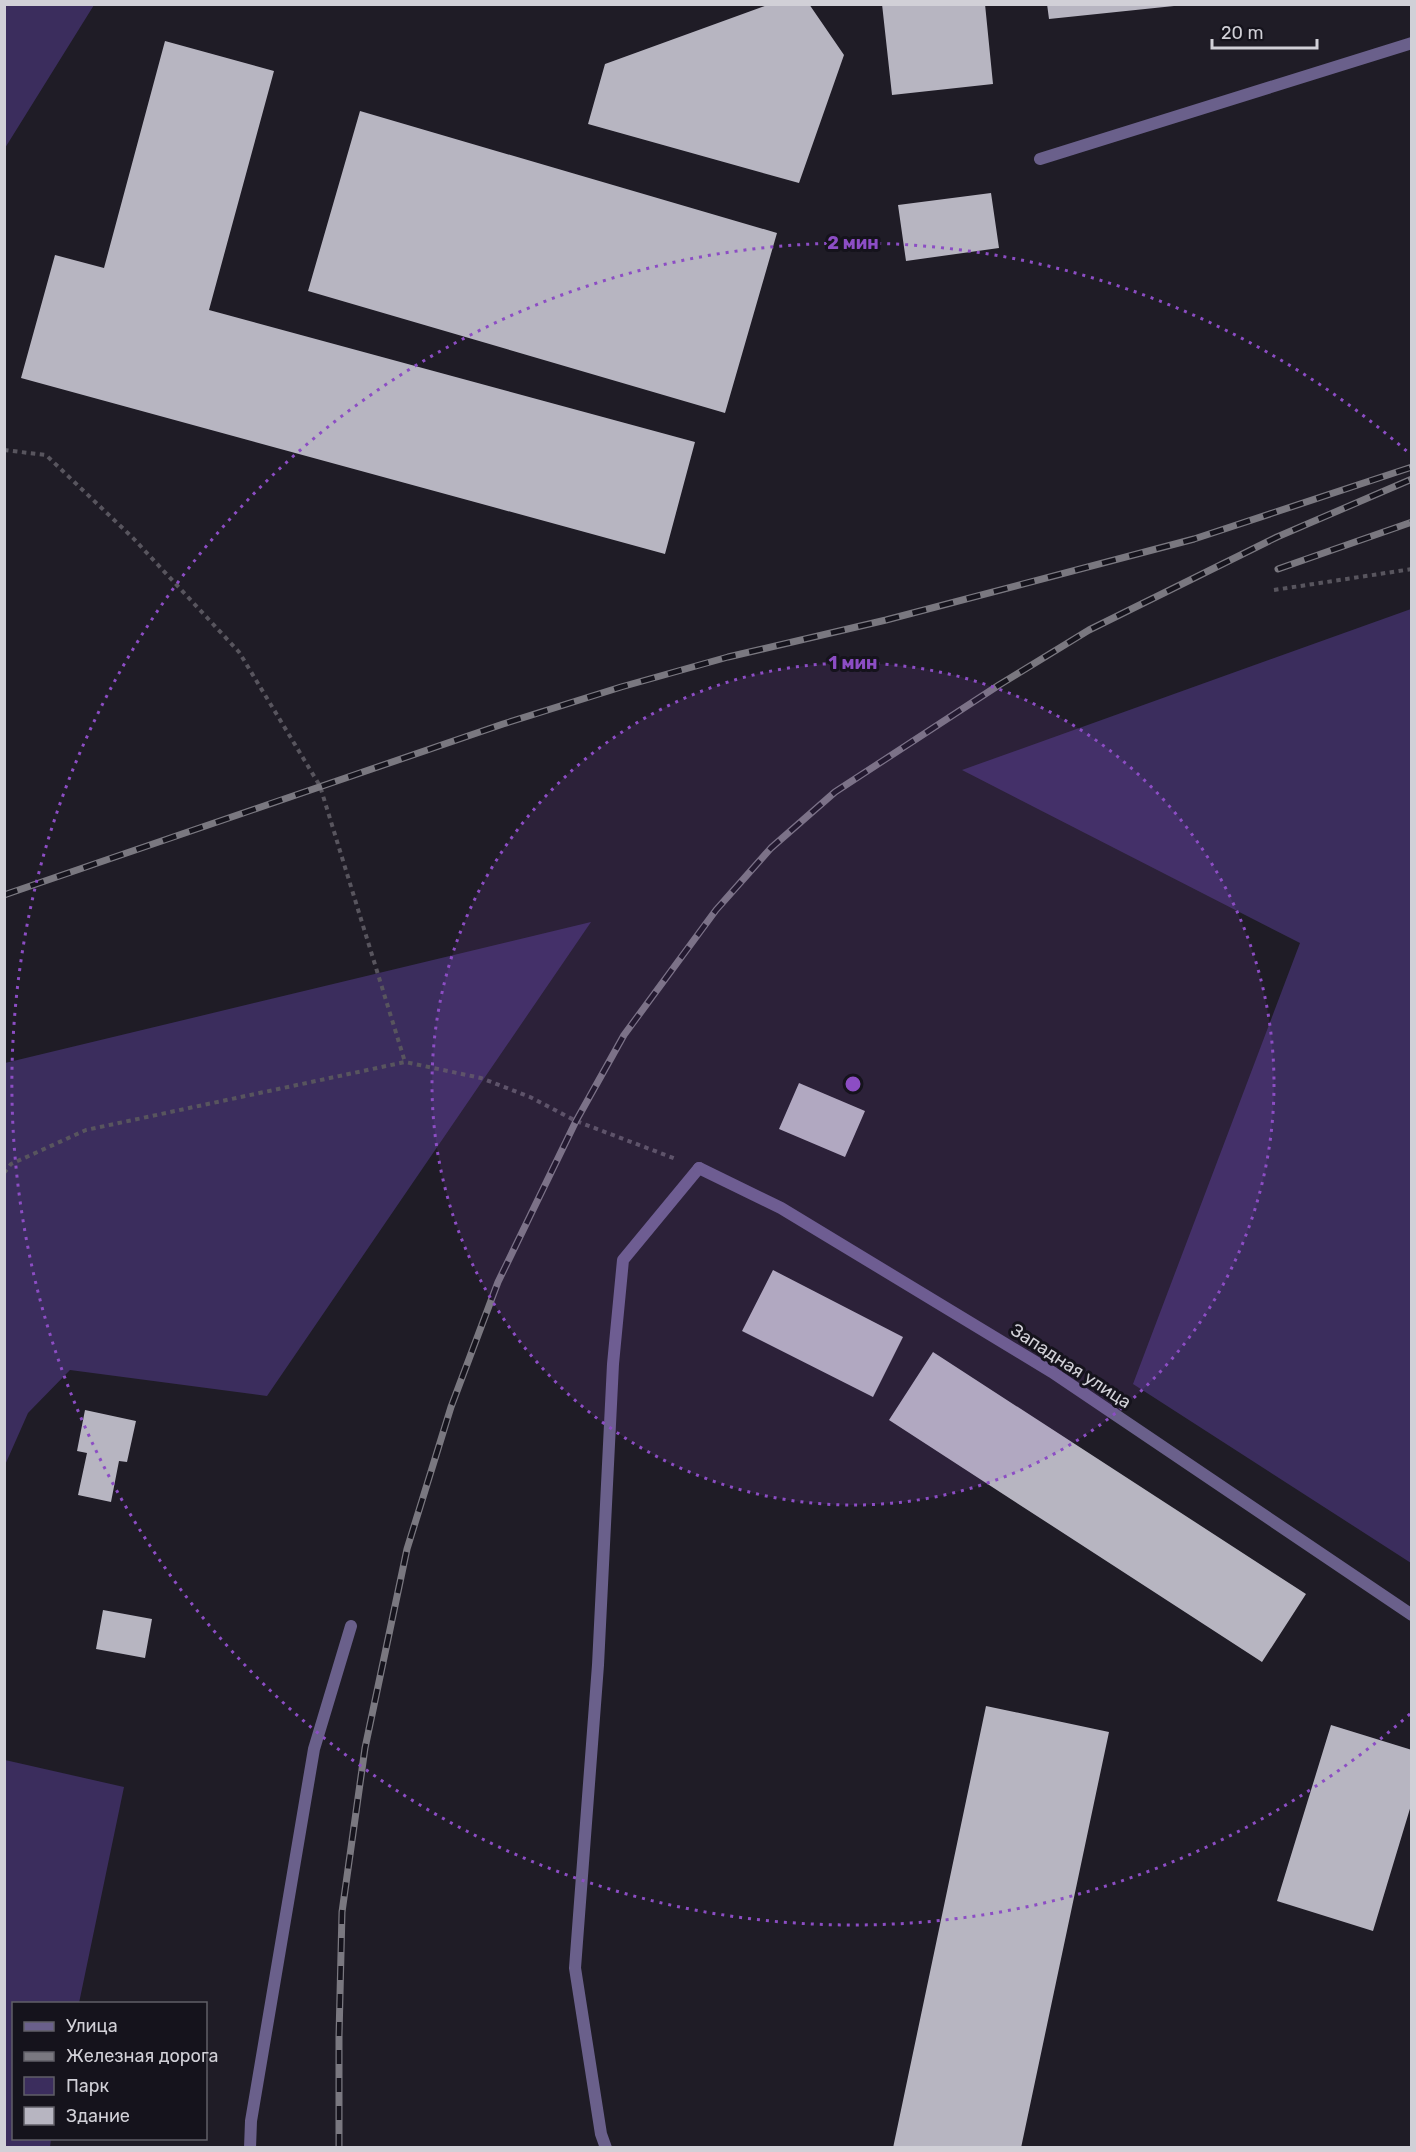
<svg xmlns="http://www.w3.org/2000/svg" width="1416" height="2152" font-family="Rubik,sans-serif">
<rect width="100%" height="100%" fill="#1f1c26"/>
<path fill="#3b2d5d" d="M5 4 94 5 5 148 4 5Z
M1411 609H1412L1411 1563 1133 1384 1300 943 962 770Z
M591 922 267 1396 70 1370 28 1413 5 1465V1063Z
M5 1760 124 1787 79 2003 14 2004V2138L51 2139 50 2147H5Z"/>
<path fill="#b7b5c1" d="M770 4H809L844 55 799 183 588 124 605 64Z
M882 4H985L993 84 892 95Z
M1047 4H1174V6L1049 19Z
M165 41 274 71 209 310 695 442 665 554 21 378 55 255 104 268Z
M360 111 777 233 725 413 308 291Z
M991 193 999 248 906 261 898 205Z
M799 1083 865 1111 845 1157 779 1129Z
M773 1270 903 1337 873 1397 742 1331Z
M933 1352 1306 1594 1262 1662 889 1420Z
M85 1410 136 1421 127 1462 119 1461 111 1502 78 1495 87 1453 77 1451Z
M103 1610 152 1619 145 1658 96 1649Z
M986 1706 1109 1732 1021 2148H893Z
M1331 1725 1412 1750V1802L1373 1931 1277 1901Z"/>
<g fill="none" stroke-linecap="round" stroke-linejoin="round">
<path stroke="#58555e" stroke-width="4" stroke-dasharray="4.5 4.5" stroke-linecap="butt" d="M4 450 46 455 133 538 239 652 320 786 405 1062
M1274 590 1412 569
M4 1173 11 1164 86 1130 405 1062 481 1078 530 1097 576 1121 676 1159"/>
<path stroke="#6a608b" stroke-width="12" d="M1040 159 1412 43
M250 2148 251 2121 314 1749 351 1626
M606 2148 601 2134 575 1968 598 1665 613 1364 623 1260 699 1168"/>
<path stroke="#6a608b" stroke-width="12" d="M699 1168 781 1208 1052 1372 1412 1615"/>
<g stroke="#7a7880" stroke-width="7">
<path id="rail" d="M1278 569 1412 522
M4 895 503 724 621 687 728 657 886 620 1194 539 1412 467
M339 2148V2036L342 1912 365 1748 407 1549 451 1407 498 1282 576 1121 624 1035 716 910 771 848 835 792 999 685 1089 630 1277 537 1412 479"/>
</g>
<use href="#rail" stroke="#15131c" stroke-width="4.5" stroke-dasharray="14" stroke-linecap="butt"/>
</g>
<circle cx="853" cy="1084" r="421" fill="#8c4dc4" fill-opacity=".12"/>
<g fill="none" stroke="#8c4dc4" stroke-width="3" stroke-dasharray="3 6">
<circle cx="853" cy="1084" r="421"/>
<path d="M1410 1714A841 841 0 1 1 1410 454"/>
</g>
<g text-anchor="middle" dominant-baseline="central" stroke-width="6" stroke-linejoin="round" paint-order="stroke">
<g font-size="18" fill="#d1d0d7" stroke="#15131c">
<text transform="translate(1071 1366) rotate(33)">Западная улица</text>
</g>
</g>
<circle cx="853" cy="1084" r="9" fill="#8c4dc4" stroke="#15131c" stroke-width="3"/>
<g font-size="18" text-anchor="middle" font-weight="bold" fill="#8c4dc4" stroke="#15131c" stroke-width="6" stroke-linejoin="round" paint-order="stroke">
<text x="853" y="249">2 мин</text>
<text x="853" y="669">1 мин</text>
</g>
<rect width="1416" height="2152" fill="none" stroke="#d1d0d7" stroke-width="12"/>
<rect x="12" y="2002" width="195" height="138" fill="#15131c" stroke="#605f67" stroke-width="1.5"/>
<rect x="24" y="2022" width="30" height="9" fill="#6a608b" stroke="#605f67" stroke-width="1.5"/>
<text x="66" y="2032" font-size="18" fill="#d1d0d7">Улица</text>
<rect x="24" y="2052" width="30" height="9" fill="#7a7880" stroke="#605f67" stroke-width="1.5"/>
<text x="66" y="2062" font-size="18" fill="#d1d0d7">Железная дорога</text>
<rect x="24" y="2077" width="30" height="18" fill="#3b2d5d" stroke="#605f67" stroke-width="1.5"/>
<text x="66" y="2092" font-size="18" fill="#d1d0d7">Парк</text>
<rect x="24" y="2107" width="30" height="18" fill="#b7b5c1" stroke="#605f67" stroke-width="1.5"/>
<text x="66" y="2122" font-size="18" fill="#d1d0d7">Здание</text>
<path d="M1212 39v9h105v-9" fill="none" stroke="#d1d0d7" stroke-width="3"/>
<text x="1221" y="39" font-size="18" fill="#d1d0d7" stroke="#15131c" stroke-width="4.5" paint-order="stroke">20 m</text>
</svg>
